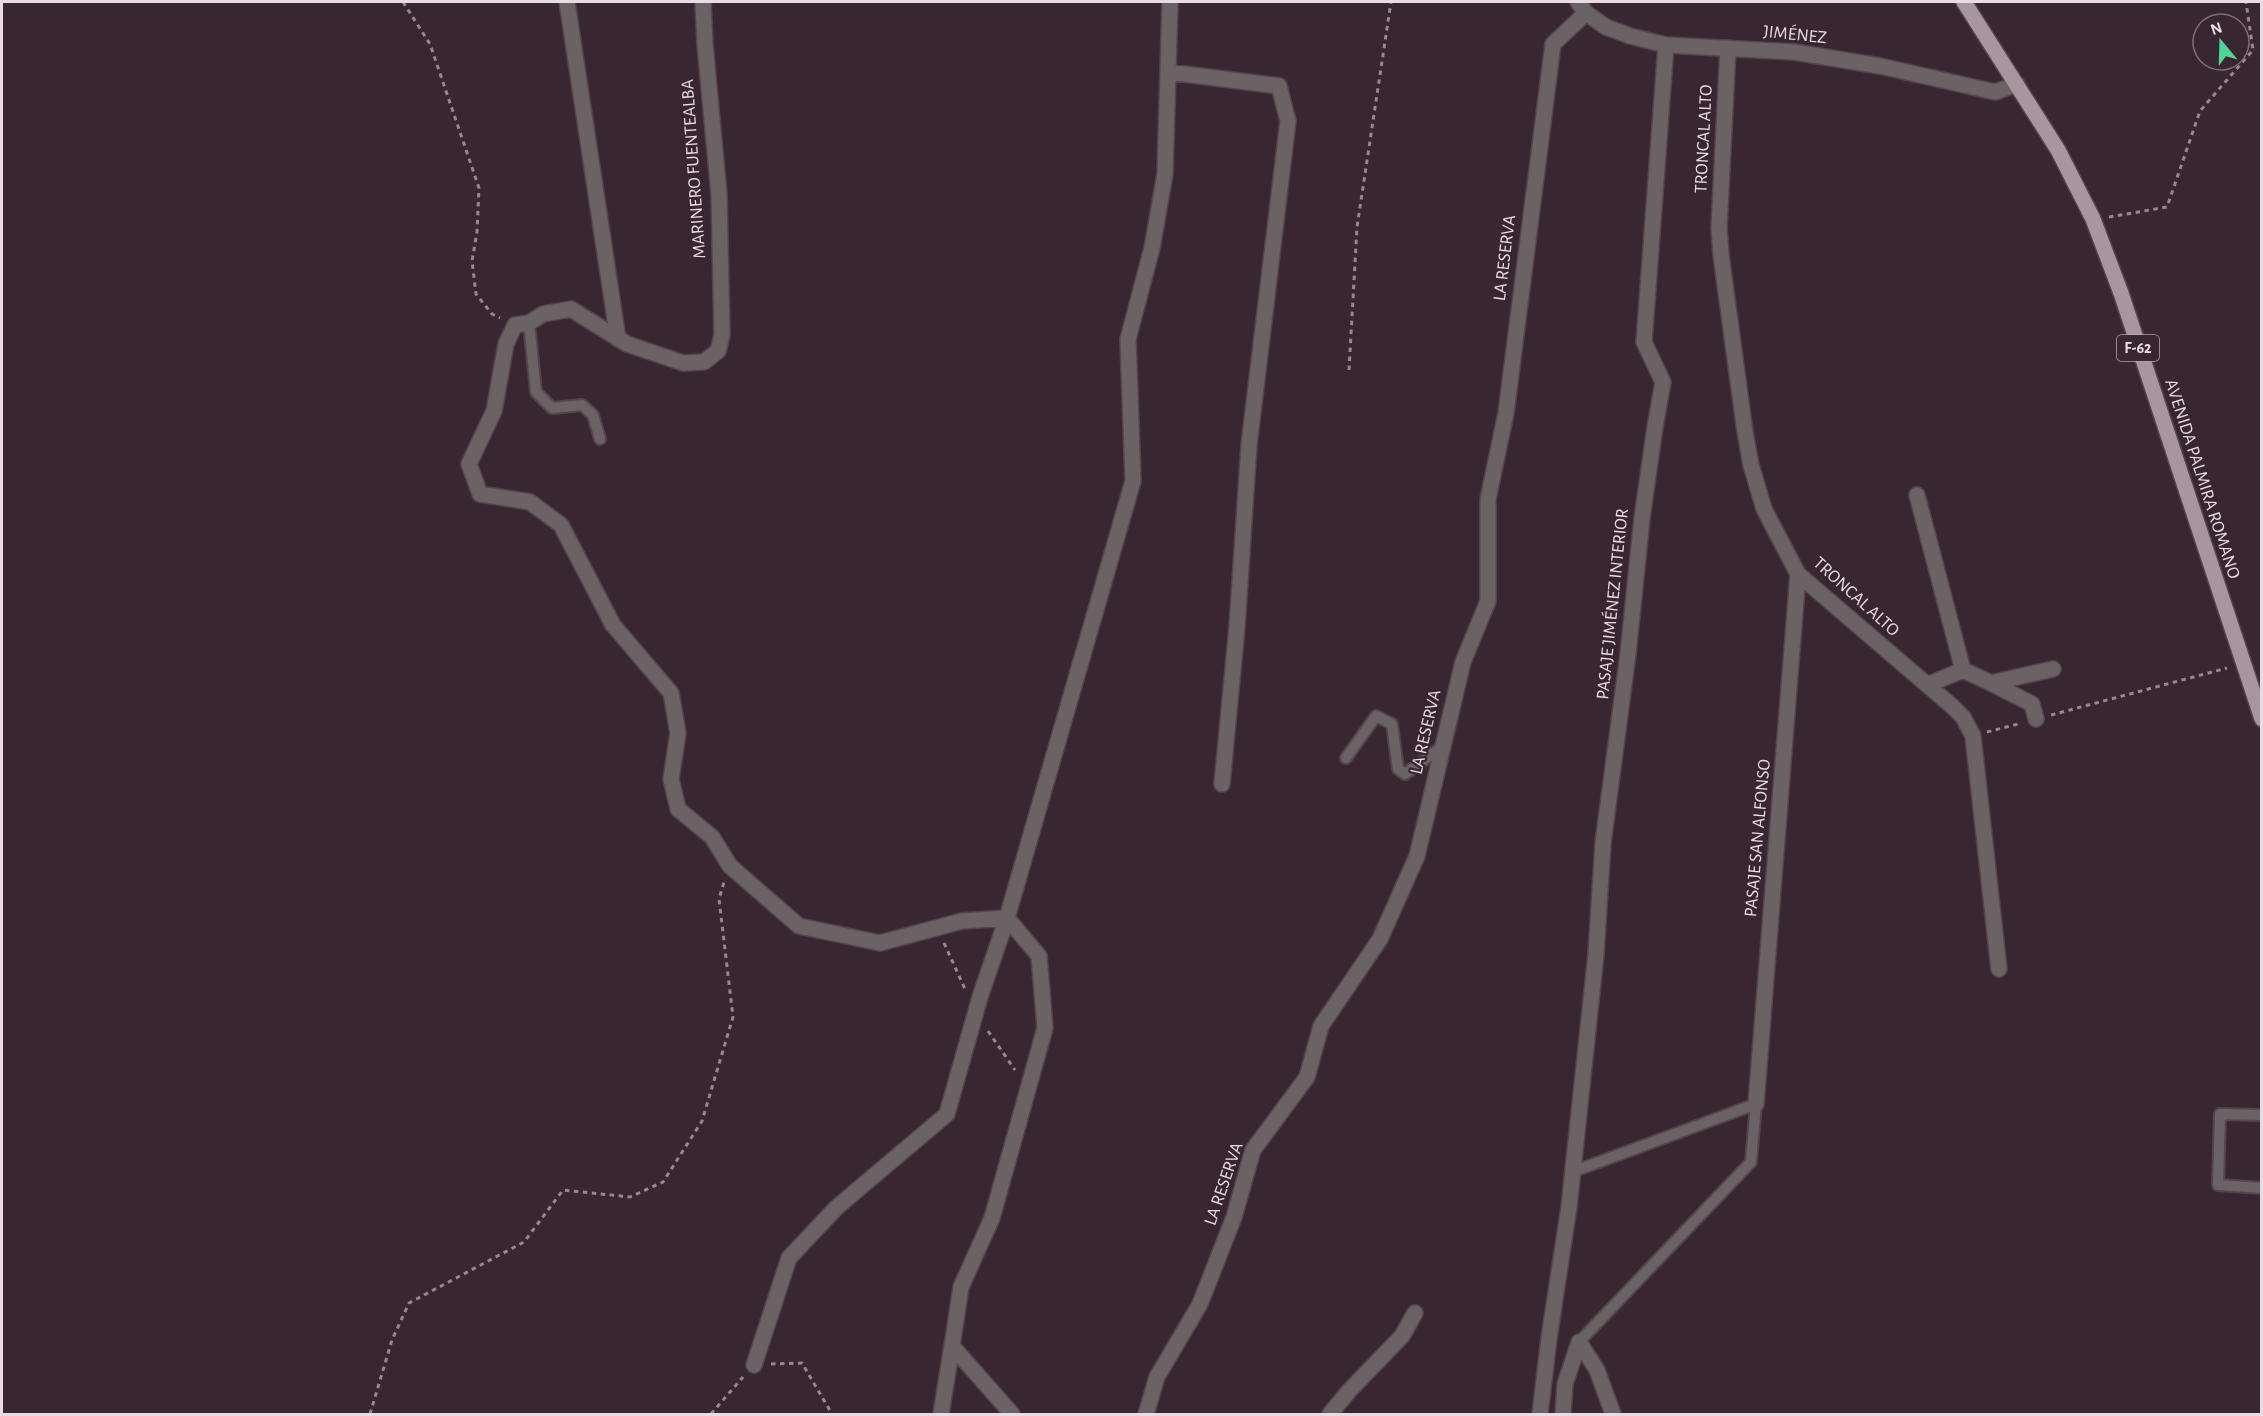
<svg xmlns="http://www.w3.org/2000/svg" width="2263" height="1416" font-family="'Alegreya Sans',sans-serif">
<rect width="100%" height="100%" fill="#382730"/>
<g fill="none" stroke-linecap="round" stroke-linejoin="round">
<g stroke="#54444c" stroke-width="14">
<path id="service" d="M529 323 536 392 552 408 582 405 593 415 600 439
M1346 758 1376 716 1392 724 1398 769 1405 774 1443 746
M2262 1115 2220 1114 2218 1185 2262 1188
M1572 1172 1756 1104 1751 1162 1579 1342"/>
</g>
<g stroke="#54444c" stroke-width="18">
<path id="minor" d="M567 2 618 339
M703 2 705 45 719 194 722 335 718 351 704 362 683 363 627 344 571 309 543 314 529 323 515 325 506 344 494 411 469 464 480 494 530 502 561 525 613 625 671 693 678 733 671 779 678 809 712 837 730 866 799 926 880 943 962 921 1007 918 1039 956 1045 1028 992 1218 961 1287 952 1346 1012 1414
M1728 48 1719 228 1721 255 1745 432 1751 465 1764 509 1798 574 1953 707 1963 717 1973 736 1999 969
M1168 72 1279 86 1288 121 1249 445 1237 627 1222 784
M1917 495 1963 670 1927 685
M1963 670 1991 683 2053 669
M1991 683 2032 704 2036 719
M1756 1104 1798 574
M754 1365 789 1258 836 1208 947 1114 980 997 1007 918 1133 481 1128 339 1152 248 1165 174 1170 2
M941 1414 952 1346
M1146 1414 1157 1377 1200 1304 1234 1217 1253 1150 1307 1077 1321 1026 1380 939 1417 856 1463 662 1488 601V499L1506 413 1553 44 1586 13
M1330 1414 1349 1391 1402 1336 1415 1313
M1540 1414 1549 1338 1569 1207 1596 954 1603 843 1628 654 1642 518 1655 427 1663 382 1644 342 1666 45
M1563 1414 1565 1384 1579 1342 1597 1370 1613 1414"/>
</g>
<g stroke="#54444c" stroke-width="18">
<path id="tertiary" d="M1578 2 1586 13 1606 27 1630 36 1666 45 1794 52 1880 66 1995 92 2017 84"/>
</g>
<g stroke="#54444c" stroke-width="18">
<path id="primary" d="M1964 2 2058 150 2093 219 2121 293 2262 719"/>
</g>
<path stroke="#96888f" stroke-width="3" stroke-dasharray="4.5 4.5" stroke-linecap="butt" d="M403 2 430 44 479 188 477 232 472 261 476 294 492 314 500 318
M2109 217 2167 207 2200 111 2253 50 2246 2
M1349 370 1357 227 1391 2
M2051 715 2227 668
M1987 732 2022 723
M944 943 965 989
M988 1031 1015 1070
M771 1364 802 1363 832 1414
M370 1414 392 1340 409 1303 524 1242 563 1190 630 1197 663 1182 702 1121 733 1017 719 899 724 882
M711 1414 743 1377"/>
<use href="#service" stroke="#6b6266" stroke-width="10"/>
<use href="#minor" stroke="#6b6266" stroke-width="15"/>
<use href="#tertiary" stroke="#6b6266" stroke-width="15"/>
<use href="#primary" stroke="#a8969f" stroke-width="15"/>
</g>
<g text-anchor="middle" dominant-baseline="central" stroke-width="4.5" stroke-linejoin="round" paint-order="stroke">
<rect fill="#382730" stroke="#b3a6ad" stroke-width="1.5" x="2117" y="335" width="42" height="26" rx="4.5"/>
<g font-size="16" font-weight="bold" fill="#e8dce2">
<text x="2138" y="348">F-62</text>
</g>
<g font-size="18" fill="#e8dce2" stroke="#382730">
<text transform="translate(1795 35) rotate(6)">JIMÉNEZ</text>
<text transform="translate(1704 139) rotate(-87)">TRONCAL ALTO</text>
<text transform="translate(694 169) rotate(-94)">MARINERO FUENTEALBA</text>
<text transform="translate(1505 258) rotate(-83)">LA RESERVA</text>
<text transform="translate(2202 479) rotate(72)">AVENIDA PALMIRA ROMANO</text>
<text transform="translate(1856 597) rotate(42)">TRONCAL ALTO</text>
<text transform="translate(1613 604) rotate(-84)">PASAJE JIMÉNEZ INTERIOR</text>
<text transform="translate(1426 732) rotate(-77)">LA RESERVA</text>
<text transform="translate(1758 838) rotate(-85)">PASAJE SAN ALFONSO</text>
<text transform="translate(1224 1184) rotate(-71)">LA RESERVA</text>
</g>
</g>
<rect width="2263" height="1416" fill="none" stroke="#e8dce2" stroke-width="6"/>
<g transform="translate(2221 42) rotate(341)"><circle r="28" fill="#382730" stroke="#7e6f77" stroke-width="1.5"/>
<path d="M0-4.5L10 22L0 15L-10 22Z" fill="#50d398"/>
<text y="-9" font-size="16" font-weight="bold" text-anchor="middle" fill="#e8dce2">N</text>
</g>
</svg>
